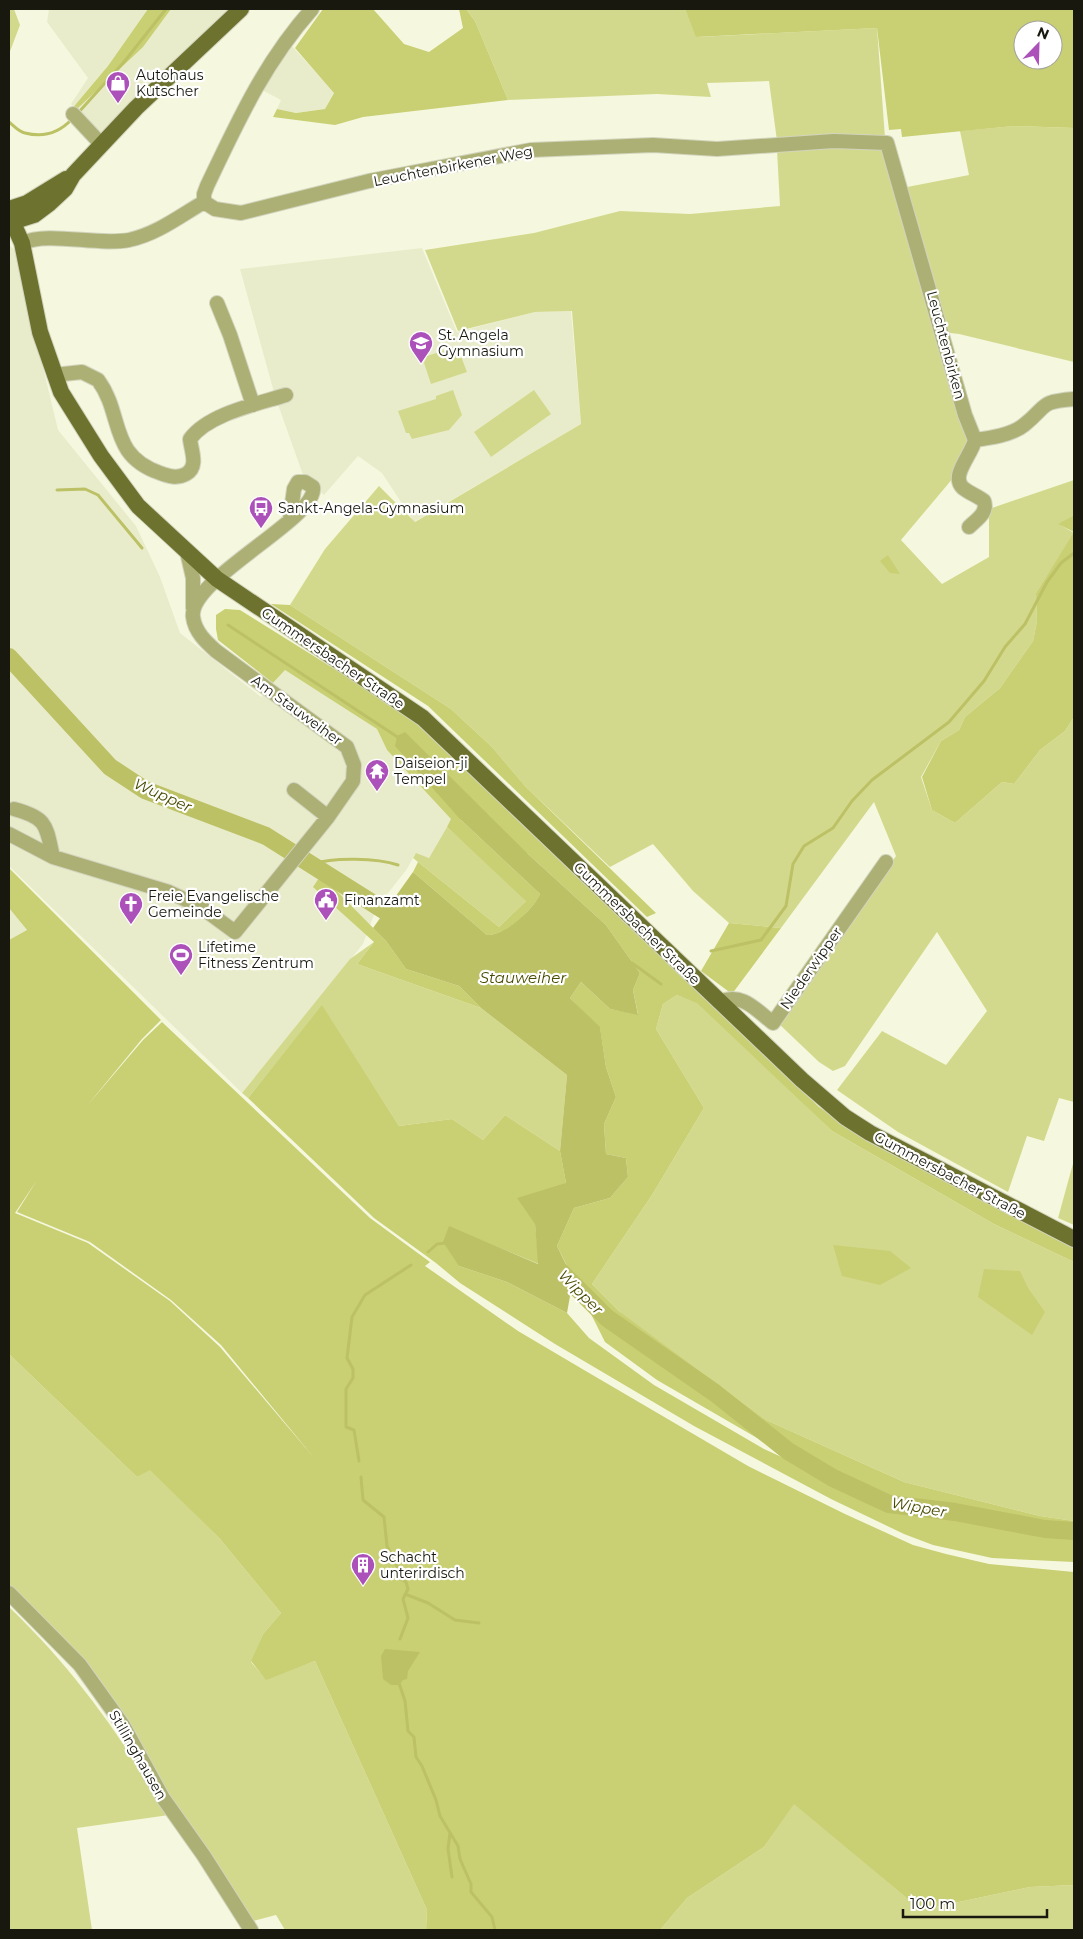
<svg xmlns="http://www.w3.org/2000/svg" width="1083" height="1939" font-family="Montserrat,sans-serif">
<rect width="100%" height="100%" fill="#f5f8de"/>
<path fill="#e9eccb" d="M49 9H230L99 135 71 104 88 78 47 22Z
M290 44 334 92 325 109 296 113 277 109 281 100 260 89Z
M9 245 15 250 58 430 136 526 160 577 180 633 261 697 285 670 339 703 377 729 387 750 452 819 429 858 415 854 407 869 377 907 363 944 242 1093 9 866Z
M422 248 457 332 535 312 571 311 581 424 414 522 382 473 358 456 324 495 303 475 275 396 240 269Z
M9 908 27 930 9 940Z"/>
<path fill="#d3d98c" d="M9 9H14L20 25 9 54Z
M466 9H685L697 37 877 28 885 138 777 141 769 81 707 83 711 97 657 94 508 100 475 21Z
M1014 126 1074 128V362L959 334 942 332 902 188 969 175 960 131Z
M834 143 883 148 971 440 959 471 901 540 942 584 989 557V509L1074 480V515L1059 524 1074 533 1036 593 1037 621 1033 641 1000 688 965 717 959 730 941 741 921 777 932 810 955 823 1002 782 1014 784 1040 750 1065 731 1074 717V1102L1059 1098 1044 1141 1027 1136 1008 1192 898 1132 837 1090 882 1031 946 1065 987 1011 937 932 845 1066 833 1071 819 1062 778 1023 896 856 874 802 781 928 729 923 693 891 653 844 610 867 525 786 492 747 451 709 290 605 325 549 379 486 415 522 581 424 572 311 535 312 458 331 425 250 534 233 620 211 690 214 780 206 777 150Z
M457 346 467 372 431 384 424 363 427 356Z
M453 390 462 415 449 430 412 439 409 433H406L398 411 436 399V396Z
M534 390 551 414 491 457 474 432Z
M447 827 527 900 499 927 413 858 416 853 429 858Z
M374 942 357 964 481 1008 567 1075 560 1151 505 1115 483 1140 452 1119 399 1126 322 1006 248 1098 242 1093 350 959Z
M677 995 697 1002 832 1131 994 1224 1074 1262V1521L1040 1516 904 1482 766 1420 623 1315 592 1284 652 1195 704 1108 656 1029 663 1004Z
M1074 1160V1225L1058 1218Z
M9 1354 137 1477 150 1469 220 1539 281 1613 263 1634 251 1662 266 1679 315 1661 427 1910 426 1930H285L276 1915 253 1921 163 1789 142 1747 9 1588Z
M9 1607C77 1672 120 1736 169 1815L77 1828 92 1930H9Z
M794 1803 921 1910 1030 1887 1074 1885V1930H660L687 1898 764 1847Z"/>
<path fill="#c9cf73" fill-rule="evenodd" d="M148 9H171L143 47 78 108 71 110 108 66Z
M323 9H373L404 44 429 52 463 28 459 9H466L475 21 508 100 363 117 335 125 273 117 277 109 296 113 325 109 334 93 295 48Z
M685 9H1074V128L1014 126 902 137 901 129 889 130 877 28 696 37ZM1023 30H1053V60H1023Z
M1074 515V532L1058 524Z
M1074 532V717L1065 731 1040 750 1014 784 1002 782 955 823 932 810 922 777 941 741 959 730 965 717 1000 688 1033 641 1037 621 1036 593Z
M888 555 900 574 890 573 880 561Z
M271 604 290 605 451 709 492 747 525 786 656 913 647 917 428 706Z
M225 609 240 610 397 708 434 738 819 1107 873 1142 1074 1246V1262L994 1224 832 1131 697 1003 677 995 663 1004 656 1029 704 1108 652 1195 592 1284 620 1312 766 1420 904 1482 1040 1516 1074 1521V1531L1041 1530 890 1501 771 1446 657 1380 605 1342 557 1246 574 1208 610 1198 628 1177 626 1158 606 1154 604 1124 616 1097 606 1067 600 1028 570 998 581 982 610 1009 638 1014 633 990 640 973 606 925 528 854 460 819 540 894C533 910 506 935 487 935L413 872 418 862 499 927 526 901 447 827 451 819 387 750 377 729 285 670 273 683 218 640 216 629V615Z
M9 868 161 1020 142 1039 86 1107 143 1040 162 1022 370 1218 430 1262 425 1266 518 1331 584 1370 748 1466 845 1514 913 1545 946 1554 989 1564 1074 1572V1885L1030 1887 921 1910 794 1804 764 1847 687 1898 660 1930H426L427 1910 315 1661 266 1680 251 1661 263 1634 281 1613 220 1539 150 1470 137 1477 9 1354V940L27 930 9 908ZM37 1180 17 1212 90 1242 171 1300 221 1345 315 1459 220 1347 170 1301 88 1243 15 1213Z
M321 875 386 941 406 969 459 986 481 1008 357 964 374 942 313 887Z
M729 923 781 928 732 994 701 971Z
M322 1005 399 1126 452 1119 483 1140 505 1115 560 1151 566 1183 535 1224 539 1264 449 1227 459 1266 507 1282 567 1313 589 1338 654 1385 764 1449 889 1506 994 1526 1044 1534 1074 1536V1562L992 1558 933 1545 904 1534 831 1499 694 1426 555 1344 460 1283 436 1263 374 1218 248 1098Z
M833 1245 890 1251 911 1268 880 1285 842 1276Z
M984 1269 1020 1271 1028 1288 1045 1312 1032 1335 978 1297Z"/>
<path fill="#bcc165" d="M405 732 528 854 606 925 640 973 633 990 638 1015 610 1009 581 982 570 998 600 1027 606 1067 616 1097 604 1124 606 1154 626 1158 628 1177 610 1198 574 1208 557 1246 573 1279 567 1313 507 1282 459 1266 443 1242 449 1226 538 1264 535 1224 517 1198 566 1183 560 1151 567 1075 481 1008 459 986 406 969 386 941 373 928 413 872 487 935C505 935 533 910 540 894L460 819 395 746 397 736Z
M385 1649 420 1652 408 1671 407 1679 403 1680 399 1685H391L383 1679 381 1656Z"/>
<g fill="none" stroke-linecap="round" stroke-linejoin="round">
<path stroke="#bcc165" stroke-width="3" d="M78 113 124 62 166 9
M9 122C13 125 19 132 25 133 44 138 59 133 72 119
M57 490 85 489 98 495 142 548
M228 625 399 738
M312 864C334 857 377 858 398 865
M711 951 761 940 786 906 793 864 804 846 833 828 852 801 872 780 949 722 984 681 1005 647 1025 624 1047 582 1061 563 1074 553
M630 963H632L661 984
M428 1252 437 1244 446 1243
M359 1461 354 1430 346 1427V1389L353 1378V1369L347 1358 352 1317 365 1295 411 1265
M361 1477 363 1500 384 1517 387 1546 398 1568 397 1577 406 1582 408 1589 403 1599 408 1618 400 1639
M405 1594 428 1603 455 1620 479 1623
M399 1683 405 1701 408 1731 414 1737 416 1757 422 1766 436 1800 440 1816 458 1846 460 1859 471 1884V1892L492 1917 495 1930
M450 1833 448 1849 452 1877"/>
<path stroke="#bcc165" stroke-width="18" d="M9 657 110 767 145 790 266 836 404 923
M555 1266 607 1318 715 1393 788 1451 833 1478 889 1504 955 1512 1045 1529 1074 1531"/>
<g stroke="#d2d4bd" stroke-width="16">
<path id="minor" d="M73 114 101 144
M204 202 215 209 241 213 369 181 531 150 653 145 717 149 834 141 887 143 965 415 975 440C971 456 950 476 963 488 969 493 978 496 984 501 988 513 977 519 969 527
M204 202V194L207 186C238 121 264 63 312 9
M22 243C49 231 97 246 129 240 157 234 180 216 204 202
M217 303 230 335 253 405
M54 375 82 372 98 380C124 415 108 455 160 473 168 476 177 479 186 474 199 467 191 450 190 439 208 414 257 404 286 395
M975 440C990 438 1012 435 1024 425 1049 405 1038 402 1074 399
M187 552 193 578V608
M294 790 328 817
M14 809C48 818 46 826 53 857
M9 834 53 857 169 892 201 907 235 932 328 817 353 781 354 765 347 747 216 651C206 642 195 632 193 617 188 579 319 518 313 487L305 482H298L294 489 290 519
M719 1002C742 992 755 1009 773 1023L886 862
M9 1593 80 1665 123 1725 163 1798 204 1856 251 1930"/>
</g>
<g stroke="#d2d4bd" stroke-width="18">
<path id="major" d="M9 209 27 203 66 179
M9 214 22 243 40 332 61 392 101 456 138 506 217 579 423 718 802 1080 845 1117 870 1133 1074 1239
M9 223 34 215 50 203 65 189 73 175 136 108 241 9"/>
</g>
<use href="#minor" stroke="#acb075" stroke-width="14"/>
<use href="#major" stroke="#6e722f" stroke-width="16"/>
</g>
<defs>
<g id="shop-pin" transform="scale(1.25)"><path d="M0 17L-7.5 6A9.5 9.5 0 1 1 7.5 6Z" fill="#ac50ba" stroke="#fff"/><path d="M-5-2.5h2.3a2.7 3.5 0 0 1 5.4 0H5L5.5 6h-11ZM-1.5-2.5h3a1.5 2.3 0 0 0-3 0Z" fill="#fff"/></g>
<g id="school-pin" transform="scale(1.25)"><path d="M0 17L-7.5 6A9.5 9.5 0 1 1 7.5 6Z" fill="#ac50ba" stroke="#fff"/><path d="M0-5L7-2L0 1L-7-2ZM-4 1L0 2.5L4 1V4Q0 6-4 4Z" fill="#fff"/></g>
<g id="bus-pin" transform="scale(1.25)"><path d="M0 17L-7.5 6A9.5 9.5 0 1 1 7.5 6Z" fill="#ac50ba" stroke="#fff"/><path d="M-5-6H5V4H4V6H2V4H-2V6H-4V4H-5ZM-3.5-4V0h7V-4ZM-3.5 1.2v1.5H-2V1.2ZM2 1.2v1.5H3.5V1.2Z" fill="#fff"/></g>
<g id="temple-pin" transform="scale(1.25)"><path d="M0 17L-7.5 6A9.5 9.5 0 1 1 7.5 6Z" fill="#ac50ba" stroke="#fff"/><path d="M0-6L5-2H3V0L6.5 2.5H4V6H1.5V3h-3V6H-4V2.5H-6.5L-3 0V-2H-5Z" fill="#fff"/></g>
<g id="civic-pin" transform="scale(1.25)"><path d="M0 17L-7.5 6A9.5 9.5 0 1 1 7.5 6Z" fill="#ac50ba" stroke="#fff"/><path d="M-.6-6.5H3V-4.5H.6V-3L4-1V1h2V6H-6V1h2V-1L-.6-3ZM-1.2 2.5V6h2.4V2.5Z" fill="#fff"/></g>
<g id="church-pin" transform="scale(1.25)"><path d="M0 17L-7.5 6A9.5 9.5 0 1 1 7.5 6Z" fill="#ac50ba" stroke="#fff"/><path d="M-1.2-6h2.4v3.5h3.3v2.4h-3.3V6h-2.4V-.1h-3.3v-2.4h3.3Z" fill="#fff"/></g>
<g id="stadium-pin" transform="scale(1.25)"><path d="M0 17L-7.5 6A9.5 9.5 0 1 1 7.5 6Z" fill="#ac50ba" stroke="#fff"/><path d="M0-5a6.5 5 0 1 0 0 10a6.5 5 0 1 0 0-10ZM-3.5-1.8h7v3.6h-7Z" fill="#fff"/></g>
<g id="building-pin" transform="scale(1.25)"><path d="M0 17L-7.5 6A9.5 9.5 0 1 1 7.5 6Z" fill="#ac50ba" stroke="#fff"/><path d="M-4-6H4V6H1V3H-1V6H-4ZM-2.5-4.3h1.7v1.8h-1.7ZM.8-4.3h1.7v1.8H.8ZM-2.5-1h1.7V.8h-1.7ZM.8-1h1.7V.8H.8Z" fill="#fff"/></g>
</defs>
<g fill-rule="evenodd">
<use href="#shop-pin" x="118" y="83"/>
<use href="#school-pin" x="421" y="343"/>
<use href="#bus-pin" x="261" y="508"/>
<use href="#temple-pin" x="377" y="771"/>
<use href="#civic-pin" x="326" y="900"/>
<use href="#church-pin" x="131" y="904"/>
<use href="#stadium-pin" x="181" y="955"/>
<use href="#building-pin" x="363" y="1565"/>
</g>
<g text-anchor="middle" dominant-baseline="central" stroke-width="4.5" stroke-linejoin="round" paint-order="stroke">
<g font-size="14" fill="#18180f" stroke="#fff" text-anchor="start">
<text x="136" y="75">Autohaus<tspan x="136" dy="16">Kutscher</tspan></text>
<text x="438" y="335">St. Angela<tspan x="438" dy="16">Gymnasium</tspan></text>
<text x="278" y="508">Sankt-Angela-Gymnasium</text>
<text x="394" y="763">Daiseion-ji<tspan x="394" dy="16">Tempel</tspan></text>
<text x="148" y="896">Freie Evangelische<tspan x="148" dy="16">Gemeinde</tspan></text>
<text x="344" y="900">Finanzamt</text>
<text x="198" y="947">Lifetime<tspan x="198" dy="16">Fitness Zentrum</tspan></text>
<text x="380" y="1557">Schacht<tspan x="380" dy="16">unterirdisch</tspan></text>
</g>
<g font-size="14" fill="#18180f" stroke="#fff">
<text transform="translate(453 166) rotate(-11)">Leuchtenbirkener Weg</text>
<text transform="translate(946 345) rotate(75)">Leuchtenbirken</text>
<text transform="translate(333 658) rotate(34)">Gummersbacher Straße</text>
<text transform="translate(297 710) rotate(36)">Am Stauweiher</text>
<text transform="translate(637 923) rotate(44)">Gummersbacher Straße</text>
<text transform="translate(811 968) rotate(-55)">Niederwipper</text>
<text transform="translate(950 1175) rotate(28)">Gummersbacher Straße</text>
<text transform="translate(138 1755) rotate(60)">Stillinghausen</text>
</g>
<g font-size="15" font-style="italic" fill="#494b01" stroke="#fff">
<text transform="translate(163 795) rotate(24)">Wupper</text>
<text x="523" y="977">Stauweiher</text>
<text transform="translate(581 1292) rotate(45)">Wipper</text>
<text transform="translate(919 1507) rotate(10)">Wipper</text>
</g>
</g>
<rect width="1083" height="1939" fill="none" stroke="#18180f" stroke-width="20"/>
<g transform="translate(1038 45) rotate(23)"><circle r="24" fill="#ffffff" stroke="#a3a39f"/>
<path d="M0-4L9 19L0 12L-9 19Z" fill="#ac50ba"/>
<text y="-8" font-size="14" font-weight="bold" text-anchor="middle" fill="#18180f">N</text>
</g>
<path d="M903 1909v8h144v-8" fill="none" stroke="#18180f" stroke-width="2.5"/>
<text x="910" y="1909" font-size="15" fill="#18180f" stroke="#ffffff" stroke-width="4" paint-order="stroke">100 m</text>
</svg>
